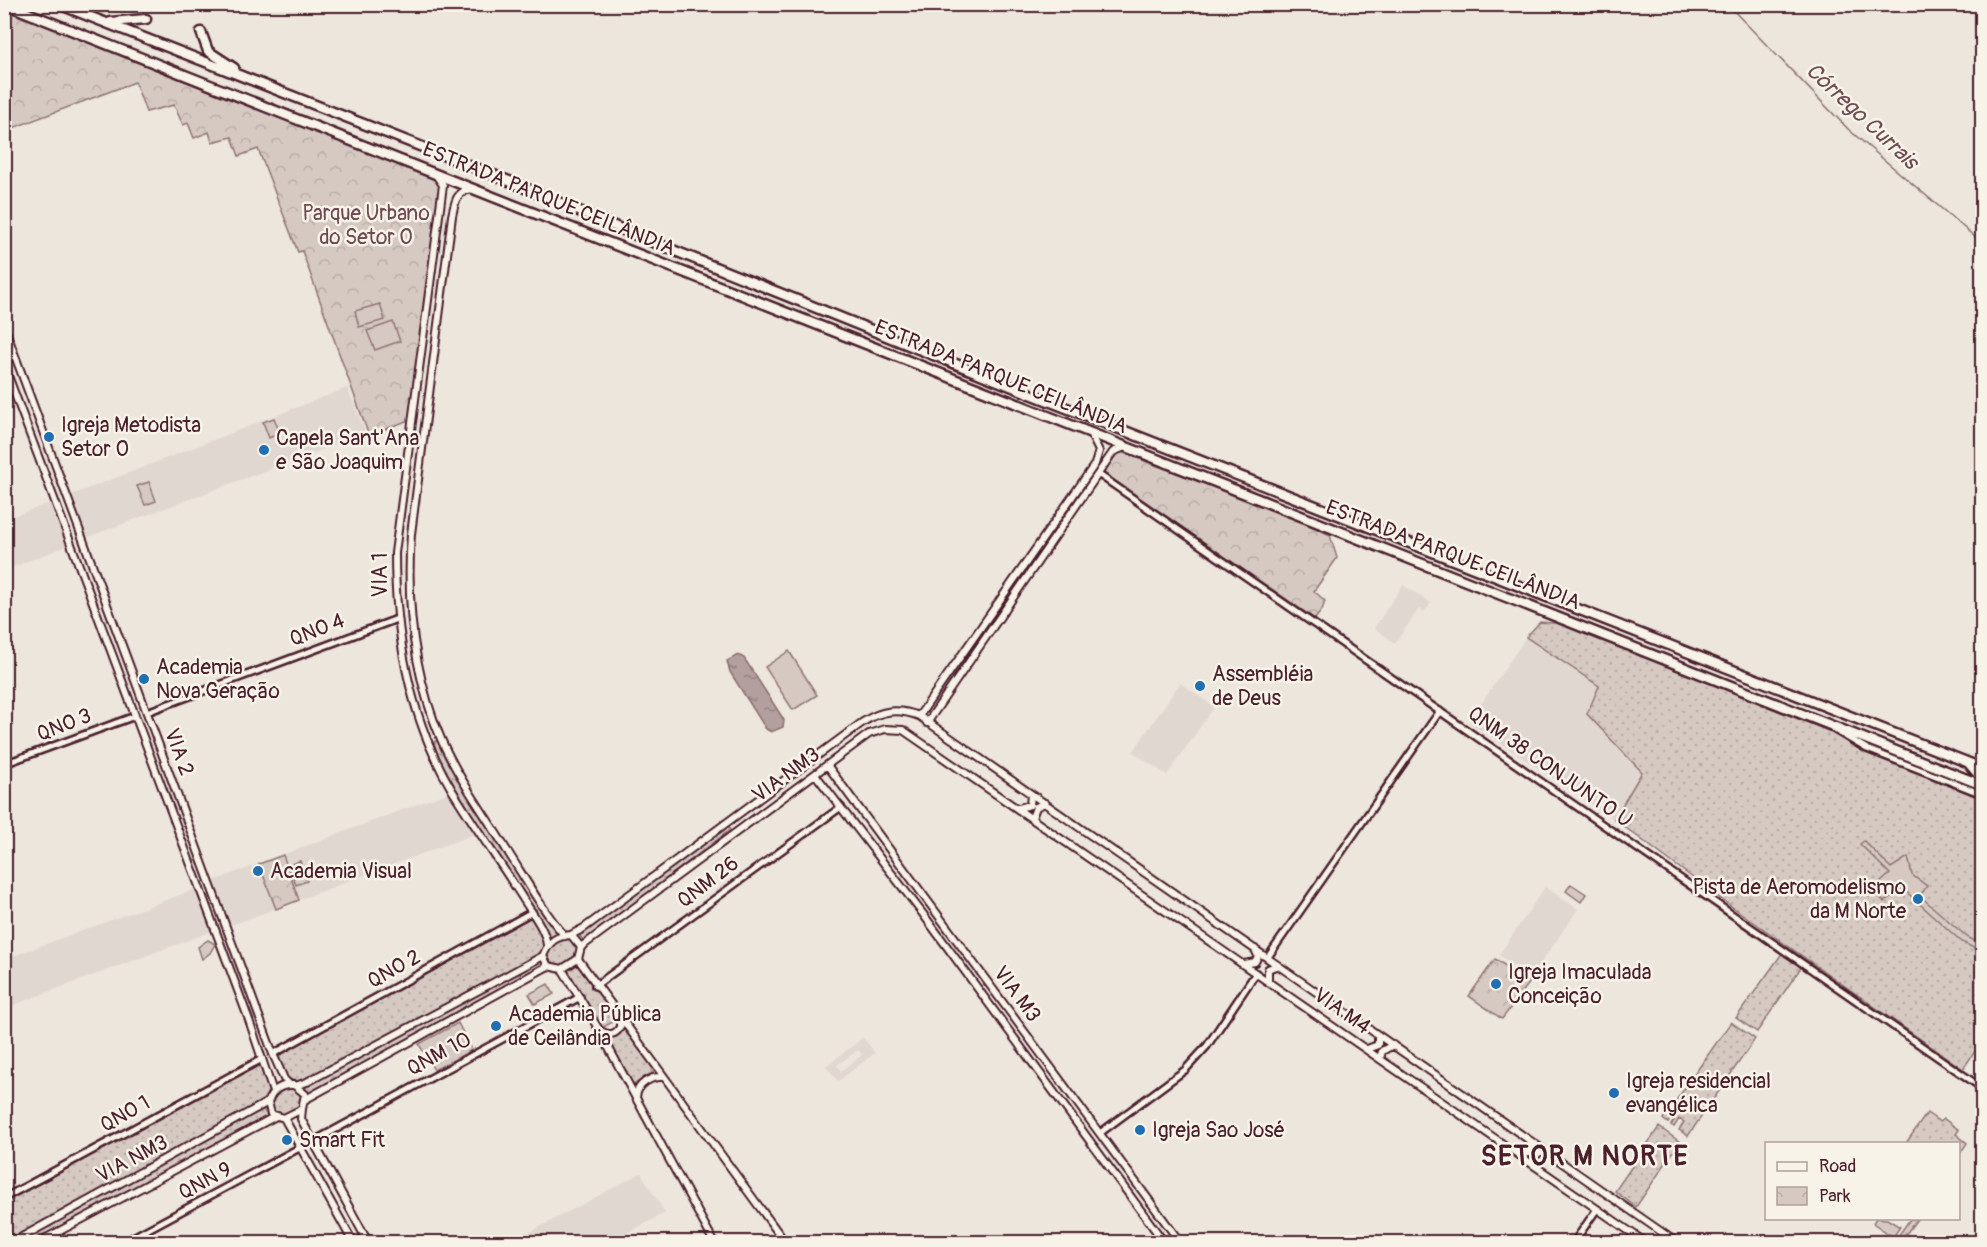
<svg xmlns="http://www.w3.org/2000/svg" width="1987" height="1247" font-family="Pangolin,sans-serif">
<defs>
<pattern id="grass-dots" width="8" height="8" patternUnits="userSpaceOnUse" patternTransform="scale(1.5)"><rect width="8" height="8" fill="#d5c9c2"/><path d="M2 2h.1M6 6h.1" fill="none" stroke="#b8aca7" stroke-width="1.8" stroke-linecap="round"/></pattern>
<pattern id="park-crowns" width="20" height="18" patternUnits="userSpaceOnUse" patternTransform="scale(1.5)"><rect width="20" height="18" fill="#d5c9c2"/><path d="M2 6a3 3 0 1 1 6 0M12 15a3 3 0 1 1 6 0" fill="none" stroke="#b8aca7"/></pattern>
<pattern id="water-ripples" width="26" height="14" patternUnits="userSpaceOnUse" patternTransform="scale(1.5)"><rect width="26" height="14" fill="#b39f9d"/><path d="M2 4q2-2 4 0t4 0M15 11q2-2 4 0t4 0" fill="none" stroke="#948180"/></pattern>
</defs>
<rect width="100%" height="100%" fill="#ece6dd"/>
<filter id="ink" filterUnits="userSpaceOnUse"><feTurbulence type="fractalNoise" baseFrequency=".0167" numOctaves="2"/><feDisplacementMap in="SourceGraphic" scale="12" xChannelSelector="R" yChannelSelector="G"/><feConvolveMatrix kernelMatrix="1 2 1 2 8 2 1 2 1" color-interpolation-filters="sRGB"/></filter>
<g filter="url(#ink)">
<path fill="#e0d7d0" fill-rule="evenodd" d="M347 388 366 433 85 538 69 496Z
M53 502 69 545 5 570V519Z
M1403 585 1431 603 1424 612 1419 609 1395 643 1374 628Z
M1526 637 1599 686 1587 714 1643 772 1614 819 1469 722Z
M1180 683 1214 707 1167 775 1133 752Z
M450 792 477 833 229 926 213 881Z
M1545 887 1578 909 1531 977 1499 955Z
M196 889 213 931 5 1008V959Z
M863 1038 875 1053 838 1081 826 1066ZM858 1050 862 1055 841 1071 837 1065Z
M641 1173 665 1213 610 1242H512Z"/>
<path fill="url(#grass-dots)" stroke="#907476" stroke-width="1.5" d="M1540 622 1564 624 1838 735 1857 746 1981 797 1982 1041 1963 1069 1721 899 1614 819 1642 772 1587 714 1599 686 1526 637Z
M435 741 438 742 447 762 559 933 551 937C536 913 428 755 435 741Z
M728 826 730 830 584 941 579 935Z
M528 917 532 918C540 930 548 940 540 954L302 1082 288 1079 279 1058 281 1054Z
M571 938 579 948 573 959 561 965 551 963 548 955C551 944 560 938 571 938Z
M1783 952 1802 966 1757 1032 1736 1018Z
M541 959 544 966 309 1094 305 1087Z
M577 965 615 1016 616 1020 602 1028 568 970Z
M1731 1022 1755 1039 1688 1136 1679 1130 1684 1122 1679 1119 1674 1127 1671 1125 1677 1116 1673 1114 1668 1123 1663 1119Z
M624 1029 655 1071 632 1086 607 1039Z
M263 1065 269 1090 262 1102 17 1236 9 1233 5 1221V1202L254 1066Z
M286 1089H295L301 1094V1103C293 1113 277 1121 270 1105L275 1095Z
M263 1109 267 1116 33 1242H17Z
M1927 1113 1940 1122 1944 1119 1959 1130 1956 1134 1967 1143 1959 1155 1958 1144 1906 1143Z
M1659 1127 1680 1142 1636 1207 1615 1191Z
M1910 1219H1917L1900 1242H1894Z"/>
<path fill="url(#park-crowns)" stroke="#907476" stroke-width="1.5" d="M5 8 437 180 440 184 409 420 373 434 368 433 302 251 298 252 258 149 239 156 232 137 212 142 209 132 194 138 188 123 183 125 174 105 146 112 135 82 5 131Z
M1121 452 1292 517 1330 535 1337 558 1314 591 1325 601 1322 610 1315 619 1104 473 1116 454Z
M283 855 299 900 276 909 259 864Z
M208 940 215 944 210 953 202 959 198 947Z
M1495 959 1530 982 1502 1019 1469 996Z"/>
<path fill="#d5c9c2" stroke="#907476" stroke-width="1.5" d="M380 304 385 320 359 327 355 311Z
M393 322 400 341 375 350 367 331Z
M274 418 280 433 269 438 263 422Z
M149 482 156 501 145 505 137 486Z
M789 651 817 695 793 710 765 667Z
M1864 841 1891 868 1908 857 1912 875 1927 886 1920 896 1967 937 1982 945 1981 952 1962 942 1902 888 1884 902 1873 889 1890 874 1860 844Z
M300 861 307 881 296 885 289 865Z
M1571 884 1586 894 1581 902 1566 891Z
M548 984 554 994 535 1004 529 994Z
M458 1023 472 1050 434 1070 419 1044Z
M1876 1218 1887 1219 1900 1227 1893 1237 1873 1223Z"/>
<path fill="url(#water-ripples)" stroke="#896c6f" stroke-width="1.5" d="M738 655 744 658 784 720 783 727 771 732 766 729 730 672 727 661Z"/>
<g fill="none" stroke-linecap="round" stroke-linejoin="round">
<path stroke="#896c6f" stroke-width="1.5" d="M1727 4 1849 130 1982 243"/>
<g stroke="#4a1f2b" stroke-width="10">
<path id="tertiary" d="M1098 474 1982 1088
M147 712 397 619
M1833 729 1867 749 1982 794
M4 764 135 716
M1268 957 1440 711
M595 986 841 807
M273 1054 532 912
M1100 1133 1185 1070 1207 1046 1256 973
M314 1141 580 997
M4 1198 262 1059
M124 1242 301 1147
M1574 1242 1597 1209"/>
</g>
<g stroke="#4a1f2b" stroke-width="10">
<path id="secondary" d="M436 175 443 185 395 553C395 636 409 718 452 790 474 826 499 861 522 897 531 912 545 928 547 945
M472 189C456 191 455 202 452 216L411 534C406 605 413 673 441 739 458 778 484 813 506 849 525 878 542 910 565 936
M4 326 273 1054 284 1079 290 1085
M4 365 249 1020 273 1092
M919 716 1095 464 1099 451 1091 435
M927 723 1113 452 1125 447
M827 765 1180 1242
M815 774 923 914 1164 1242
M1019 808 1030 805 1031 794
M1032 818 1036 807 1045 803
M571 935 584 928 863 722C882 710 898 708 919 716L1676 1242
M571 935 581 947 578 959 562 969 548 966 543 956C549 941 556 936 571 935Z
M581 947 869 734 885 729 903 730 1645 1242
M578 959 785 1242
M1244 964 1255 962 1258 956 1255 949
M562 969 598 1028 714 1242
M1268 981V969L1278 965
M601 1031C608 1036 616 1035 620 1027V1019
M1367 1049 1378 1045V1036
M1380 1059 1382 1051 1393 1045
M294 1085 305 1094 302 1109 284 1118 271 1114 268 1102C273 1090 280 1084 294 1085Z
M295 1086 307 1082 543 956
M636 1097C637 1084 651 1076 663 1077
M306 1099 548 966
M302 1109 301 1119 368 1242
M284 1118 353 1242
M1520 1154 1529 1153 1530 1141
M1534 1165V1157L1540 1152H1545
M4 1228 10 1242 22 1237 268 1102
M39 1242 276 1116"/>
</g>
<g stroke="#4a1f2b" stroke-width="13">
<path id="motorway" d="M5 4 1982 785
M58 4 509 181 628 232 1013 387 1982 768
M111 22 146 19
M201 32 208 51 234 68
M1970 765 1982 779"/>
</g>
<use href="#tertiary" stroke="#f7f3e8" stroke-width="5"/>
<use href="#secondary" stroke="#f7f3e8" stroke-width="6"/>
<use href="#motorway" stroke="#f7f3e8" stroke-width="8"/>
</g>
</g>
<g fill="#1f6fb2" stroke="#f7f3e8" stroke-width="2">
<circle cx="49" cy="437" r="6"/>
<circle cx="264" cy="450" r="6"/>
<circle cx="144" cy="679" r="6"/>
<circle cx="1200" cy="686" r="6"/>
<circle cx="258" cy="871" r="6"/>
<circle cx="1918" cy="899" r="6"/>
<circle cx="1496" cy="984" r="6"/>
<circle cx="496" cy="1026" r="6"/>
<circle cx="1614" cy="1093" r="6"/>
<circle cx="1140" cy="1130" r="6"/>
<circle cx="287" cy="1140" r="6"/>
</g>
<g text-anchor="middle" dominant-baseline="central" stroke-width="5" stroke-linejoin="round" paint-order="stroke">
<g font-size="21" fill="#4a1f2b" stroke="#f7f3e8">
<text transform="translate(549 199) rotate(22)">ESTRADA PARQUE CEILÂNDIA</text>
<text transform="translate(1001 377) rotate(22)">ESTRADA PARQUE CEILÂNDIA</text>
<text transform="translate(1453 555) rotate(21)">ESTRADA PARQUE CEILÂNDIA</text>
<text transform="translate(380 575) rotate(-90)">VIA 1</text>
<text transform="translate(317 630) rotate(-21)">QNO 4</text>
<text transform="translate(64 725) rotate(-21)">QNO 3</text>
<text transform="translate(179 752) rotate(70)">VIA 2</text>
<text transform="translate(1550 767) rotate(35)">QNM 38 CONJUNTO U</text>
<text transform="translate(786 775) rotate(-36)">VIA NM3</text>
<text transform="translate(708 882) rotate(-37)">QNM 26</text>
<text transform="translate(394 969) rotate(-29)">QNO 2</text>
<text transform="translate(1017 994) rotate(53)">VIA M3</text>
<text transform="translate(1342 1011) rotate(35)">VIA M4</text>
<text transform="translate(439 1054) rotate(-28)">QNM 10</text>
<text transform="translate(125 1114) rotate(-29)">QNO 1</text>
<text transform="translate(132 1159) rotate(-28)">VIA NM3</text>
<text transform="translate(205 1181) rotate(-28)">QNN 9</text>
</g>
<g font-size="21" fill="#6d4a51" stroke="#f7f3e8">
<text x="366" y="213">Parque Urbano<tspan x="366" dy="24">do Setor O</tspan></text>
</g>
<g font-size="21" fill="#4a1f2b" stroke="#f7f3e8" text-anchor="start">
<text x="61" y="425">Igreja Metodista<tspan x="61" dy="24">Setor O</tspan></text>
<text x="276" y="438">Capela Sant'Ana<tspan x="276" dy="24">e São Joaquim</tspan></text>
<text x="156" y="667">Academia<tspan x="156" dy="24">Nova Geração</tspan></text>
<text x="1212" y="674">Assembléia<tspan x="1212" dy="24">de Deus</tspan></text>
<text x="270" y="871">Academia Visual</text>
<text x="1906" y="887" text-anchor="end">Pista de Aeromodelismo<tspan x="1906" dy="24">da M Norte</tspan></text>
<text x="1508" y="972">Igreja Imaculada<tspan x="1508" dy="24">Conceição</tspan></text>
<text x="508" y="1014">Academia Pública<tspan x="508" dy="24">de Ceilândia</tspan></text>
<text x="1626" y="1081">Igreja residencial<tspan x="1626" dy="24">evangélica</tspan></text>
<text x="1152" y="1130">Igreja Sao José</text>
<text x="299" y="1140">Smart Fit</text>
</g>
<g font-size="22" font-style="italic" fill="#6f4c53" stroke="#f7f3e8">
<text transform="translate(1862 116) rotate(43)">Córrego Currais</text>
</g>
<g font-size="27" font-weight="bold" letter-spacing="1.5" fill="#4a1f2b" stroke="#f7f3e8">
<text x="1585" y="1156">SETOR M NORTE</text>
</g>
</g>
<rect width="1987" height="1247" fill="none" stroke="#f7f3e8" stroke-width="24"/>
<rect x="12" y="12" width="1963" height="1223" fill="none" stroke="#4a1f2b" stroke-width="2" filter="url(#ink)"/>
<rect x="1765" y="1142" width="195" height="78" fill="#f7f3e8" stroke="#b29e9c" stroke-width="1.5"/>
<rect x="1777" y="1162" width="30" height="9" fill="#f7f3e8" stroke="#b29e9c" stroke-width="1.5"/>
<text x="1819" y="1172" font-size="18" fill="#4a1f2b">Road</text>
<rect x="1777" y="1187" width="30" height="18" fill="url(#park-crowns)" stroke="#b29e9c" stroke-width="1.5"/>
<text x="1819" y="1202" font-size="18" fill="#4a1f2b">Park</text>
</svg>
